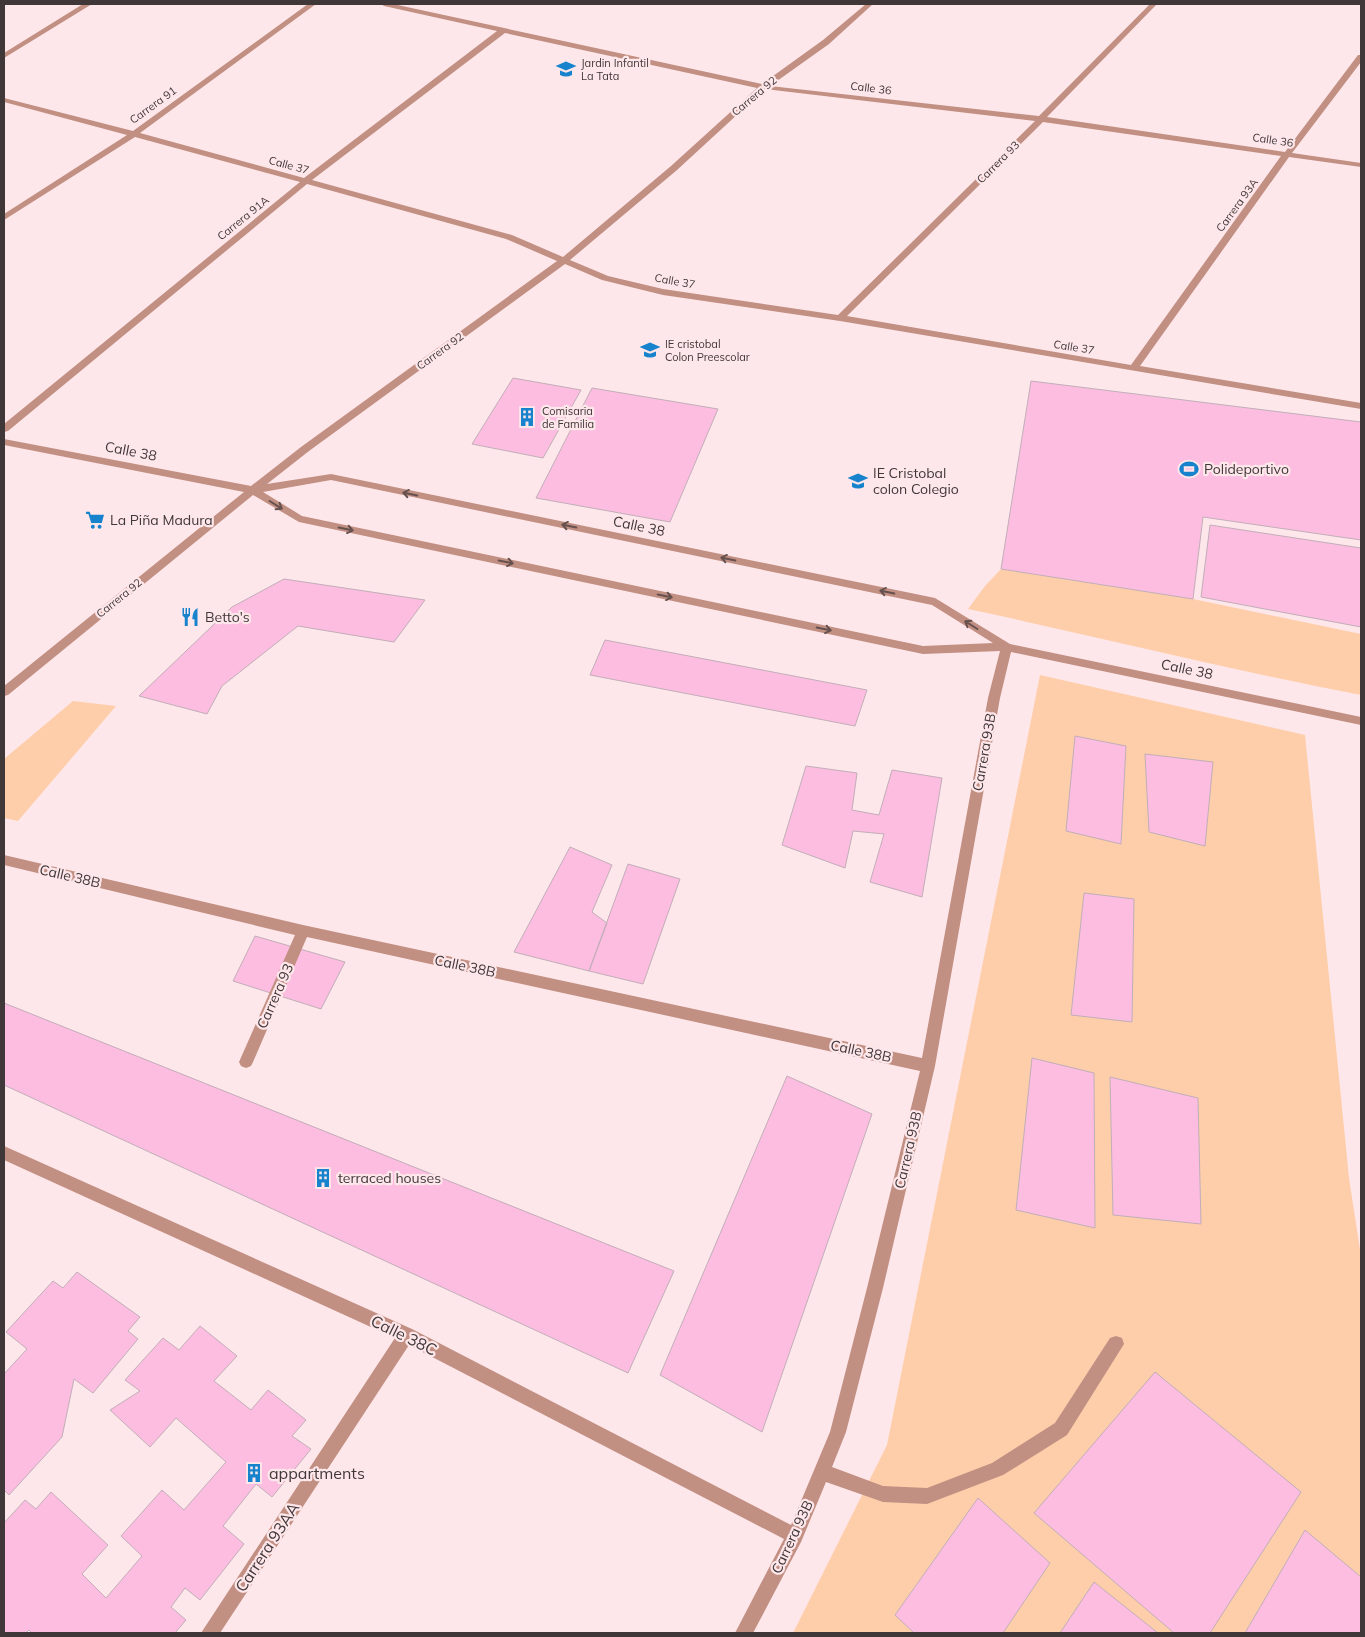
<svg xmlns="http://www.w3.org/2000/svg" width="1365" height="1637" font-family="Mulish,sans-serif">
<rect width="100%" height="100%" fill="#fee7ea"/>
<path fill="#feceaa" d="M1001 569 1193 599 1361 634V695C1230 670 1100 637 968 609L985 586Z
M1040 675 1305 735 1349 1178 1361 1256V1633H793L887 1445Z
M73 701 116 706 18 821 4 818V759Z"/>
<path fill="#fcbde0" stroke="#c1aeb8" d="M513 378 581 390 543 458 472 444Z
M1031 381 1361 422V540L1203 517 1193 599 1001 569Z
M592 388 718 409 670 522 536 498Z
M1210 525 1361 548V627L1201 597Z
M284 579 425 600 394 642 298 626 222 686 207 714 139 696 232 607Z
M605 640 867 690 855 726 590 675Z
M1075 736 1126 746 1121 844 1066 831Z
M1145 754 1213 762 1205 846 1149 832Z
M806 766 857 773 852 810 879 815 892 770 942 778 922 897 870 882 884 834 853 831 845 868 782 845Z
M570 847 612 865 592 912 607 923 589 971 514 952Z
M628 864 680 879 643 984 589 971Z
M1084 893 1134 899 1132 1022 1071 1015Z
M255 936 345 962 321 1009 233 981Z
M4 1003 674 1271 628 1373 4 1085Z
M1032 1058 1094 1073 1095 1228 1016 1210Z
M787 1076 872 1114 762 1432 660 1375Z
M1110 1077 1198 1098 1201 1224 1113 1215Z
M77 1272 140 1317 128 1331 138 1339 93 1393 74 1379 62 1437 9 1495 4 1490V1374L27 1349 6 1332 53 1281 63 1288Z
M200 1326 237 1356 214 1381 251 1410 268 1390 306 1420 292 1436 311 1449 272 1497 256 1484 223 1526 244 1544 200 1600 185 1588 171 1607 186 1620 175 1633H32L29 1630 26 1633H4V1523L25 1500 36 1509 51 1492 108 1545 82 1574 106 1598 142 1556 121 1536 162 1490 184 1510 226 1462 176 1418 150 1447 110 1410 140 1391 125 1380 163 1338 179 1350Z
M1155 1372 1301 1492 1210 1633H1174L1034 1513Z
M978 1498 1050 1563 1003 1633H914L895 1615Z
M1305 1530 1361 1577V1633H1245Z
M1094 1582 1158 1633H1060Z"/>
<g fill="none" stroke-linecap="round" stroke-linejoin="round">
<path fill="#c28f83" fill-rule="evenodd" d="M83 4H92L4 58V53Z
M308 4H316L140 133 304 178 497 31 384 6 381 4H393L762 84 823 40 866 4H873L829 44 770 86 1039 116 1150 4H1157L1047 117 1285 152 1358 55H1361V62L1292 153 1361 163V167L1289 157 1140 366 1361 403V409L840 321 663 295 602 280 565 264 309 451 267 484 331 474 935 598 1010 644 1361 717V725L1011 652 1000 698 935 1066 883 1288 846 1432 832 1467 883 1486 927 1488 992 1463 1055 1423 1110 1338 1116 1336 1122 1338 1124 1344 1067 1435 1003 1475 927 1504 883 1502 826 1482 801 1542 753 1633H735L784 1539 409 1345 220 1633H201L395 1338 4 1160V1146L412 1329 791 1525 830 1432 867 1288 920 1071 307 937 253 1062 251 1066 246 1068 241 1066 239 1062 295 935 4 865V855L303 925 922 1058 988 698 1000 651 923 654 299 522 253 495 8 695 4 696V686L244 492 4 445V439L251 486 301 447 557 261 506 239 307 184 8 431 4 432V424L300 182 135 137 4 220V214L127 135 4 102V98L133 131ZM505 33 757 88 671 166 563 257 512 235 312 180ZM765 89 1035 121 838 315 663 289 608 276 570 260 677 170ZM1043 122 1281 156 1131 365 847 316ZM331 480 932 605 993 643 923 646 302 516 263 492Z"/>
</g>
<defs><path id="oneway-shaft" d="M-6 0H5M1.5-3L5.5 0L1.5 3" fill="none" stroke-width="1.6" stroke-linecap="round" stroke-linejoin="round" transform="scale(1.25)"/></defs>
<g stroke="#67514f">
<use href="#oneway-shaft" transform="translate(410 494) rotate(-168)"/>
<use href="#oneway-shaft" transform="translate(276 505) rotate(32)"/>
<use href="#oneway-shaft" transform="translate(569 526) rotate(-168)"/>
<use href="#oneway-shaft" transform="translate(346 529) rotate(12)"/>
<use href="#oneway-shaft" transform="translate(728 559) rotate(-168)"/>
<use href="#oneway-shaft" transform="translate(506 562) rotate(12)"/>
<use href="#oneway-shaft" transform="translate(887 592) rotate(-168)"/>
<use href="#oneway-shaft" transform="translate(665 596) rotate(12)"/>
<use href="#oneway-shaft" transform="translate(971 625) rotate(-148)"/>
<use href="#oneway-shaft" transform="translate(824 629) rotate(12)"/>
</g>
<defs>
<g id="school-bare" transform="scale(1.5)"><path d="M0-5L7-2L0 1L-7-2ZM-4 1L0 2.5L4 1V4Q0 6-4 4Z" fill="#1883cd" stroke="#fee7ea" stroke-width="2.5" paint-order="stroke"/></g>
<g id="building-bare" transform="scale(1.5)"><path d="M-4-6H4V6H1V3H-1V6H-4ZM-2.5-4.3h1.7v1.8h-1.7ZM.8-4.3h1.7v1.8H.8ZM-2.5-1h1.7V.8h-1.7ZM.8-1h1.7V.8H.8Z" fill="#1883cd" stroke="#fee7ea" stroke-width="2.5" paint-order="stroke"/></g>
<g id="stadium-bare" transform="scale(1.5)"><path d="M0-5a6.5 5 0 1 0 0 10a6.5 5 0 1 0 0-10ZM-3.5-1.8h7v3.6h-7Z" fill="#1883cd" stroke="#fee7ea" stroke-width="2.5" paint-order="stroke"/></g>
<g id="supermarket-bare" transform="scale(1.5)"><path d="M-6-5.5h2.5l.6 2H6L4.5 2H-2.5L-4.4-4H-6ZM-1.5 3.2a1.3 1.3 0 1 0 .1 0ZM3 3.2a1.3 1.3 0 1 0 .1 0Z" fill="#1883cd" stroke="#fee7ea" stroke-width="2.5" paint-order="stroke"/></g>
<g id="restaurant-bare" transform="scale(1.5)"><path d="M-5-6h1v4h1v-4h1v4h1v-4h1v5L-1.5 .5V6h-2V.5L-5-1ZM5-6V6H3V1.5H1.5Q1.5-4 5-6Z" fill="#1883cd" stroke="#fee7ea" stroke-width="2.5" paint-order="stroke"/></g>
</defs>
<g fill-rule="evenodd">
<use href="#school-bare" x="566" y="69"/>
<use href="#school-bare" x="650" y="350"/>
<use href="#building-bare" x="527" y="417"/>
<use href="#stadium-bare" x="1189" y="469"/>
<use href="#school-bare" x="858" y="481"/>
<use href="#supermarket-bare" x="95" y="520"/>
<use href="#restaurant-bare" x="190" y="617"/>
<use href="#building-bare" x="323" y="1178"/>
<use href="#building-bare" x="254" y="1473"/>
</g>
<g text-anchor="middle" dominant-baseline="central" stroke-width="4.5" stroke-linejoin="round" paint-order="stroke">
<g font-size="11" fill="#403739" stroke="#fee7ea" text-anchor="start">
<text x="581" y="63">Jardin Infantil<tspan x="581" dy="13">La Tata</tspan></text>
<text x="665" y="344">IE cristobal<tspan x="665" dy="13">Colon Preescolar</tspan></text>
<text x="542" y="411">Comisaria<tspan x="542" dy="13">de Familia</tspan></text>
</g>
<g font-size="11" fill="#403739" stroke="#fee7ea">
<text transform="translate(871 88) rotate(7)">Calle 36</text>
<text transform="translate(754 96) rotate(-40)">Carrera 92</text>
<text transform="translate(153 105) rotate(-36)">Carrera 91</text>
<text transform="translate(1273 140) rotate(8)">Calle 36</text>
<text transform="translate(998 162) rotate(-45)">Carrera 93</text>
<text transform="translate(289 165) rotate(15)">Calle 37</text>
<text transform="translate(1237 205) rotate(-54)">Carrera 93A</text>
<text transform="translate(243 218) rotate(-39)">Carrera 91A</text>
<text transform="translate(675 281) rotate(10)">Calle 37</text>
<text transform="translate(1074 347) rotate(9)">Calle 37</text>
<text transform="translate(440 351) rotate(-36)">Carrera 92</text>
<text transform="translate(119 598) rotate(-39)">Carrera 92</text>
</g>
<g font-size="14" fill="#403739" stroke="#fee7ea">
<text transform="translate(131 451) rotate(11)">Calle 38</text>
<text transform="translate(639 526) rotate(12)">Calle 38</text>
<text transform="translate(1187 669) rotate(12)">Calle 38</text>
<text transform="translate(984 752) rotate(-80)">Carrera 93B</text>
<text transform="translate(70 876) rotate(13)">Calle 38B</text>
<text transform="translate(465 966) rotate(12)">Calle 38B</text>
<text transform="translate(275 996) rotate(-66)">Carrera 93</text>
<text transform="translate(861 1051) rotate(12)">Calle 38B</text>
<text transform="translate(908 1150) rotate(-77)">Carrera 93B</text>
<text transform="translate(792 1537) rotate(-65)">Carrera 93B</text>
</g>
<g font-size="14" fill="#403739" stroke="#fee7ea" text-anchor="start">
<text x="1204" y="469">Polideportivo</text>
<text x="873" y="473">IE Cristobal<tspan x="873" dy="16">colon Colegio</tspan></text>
<text x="110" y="520">La Piña Madura</text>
<text x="205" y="617">Betto's</text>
<text x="338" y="1178">terraced houses</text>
</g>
<g font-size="16" fill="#403739" stroke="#fee7ea">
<text transform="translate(404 1335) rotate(26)">Calle 38C</text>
<text transform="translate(267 1547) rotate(-57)">Carrera 93AA</text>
</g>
<g font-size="16" fill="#403739" stroke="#fee7ea" text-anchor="start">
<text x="269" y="1473">appartments</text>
</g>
</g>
<rect width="1365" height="1637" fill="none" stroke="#403739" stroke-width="10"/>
</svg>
